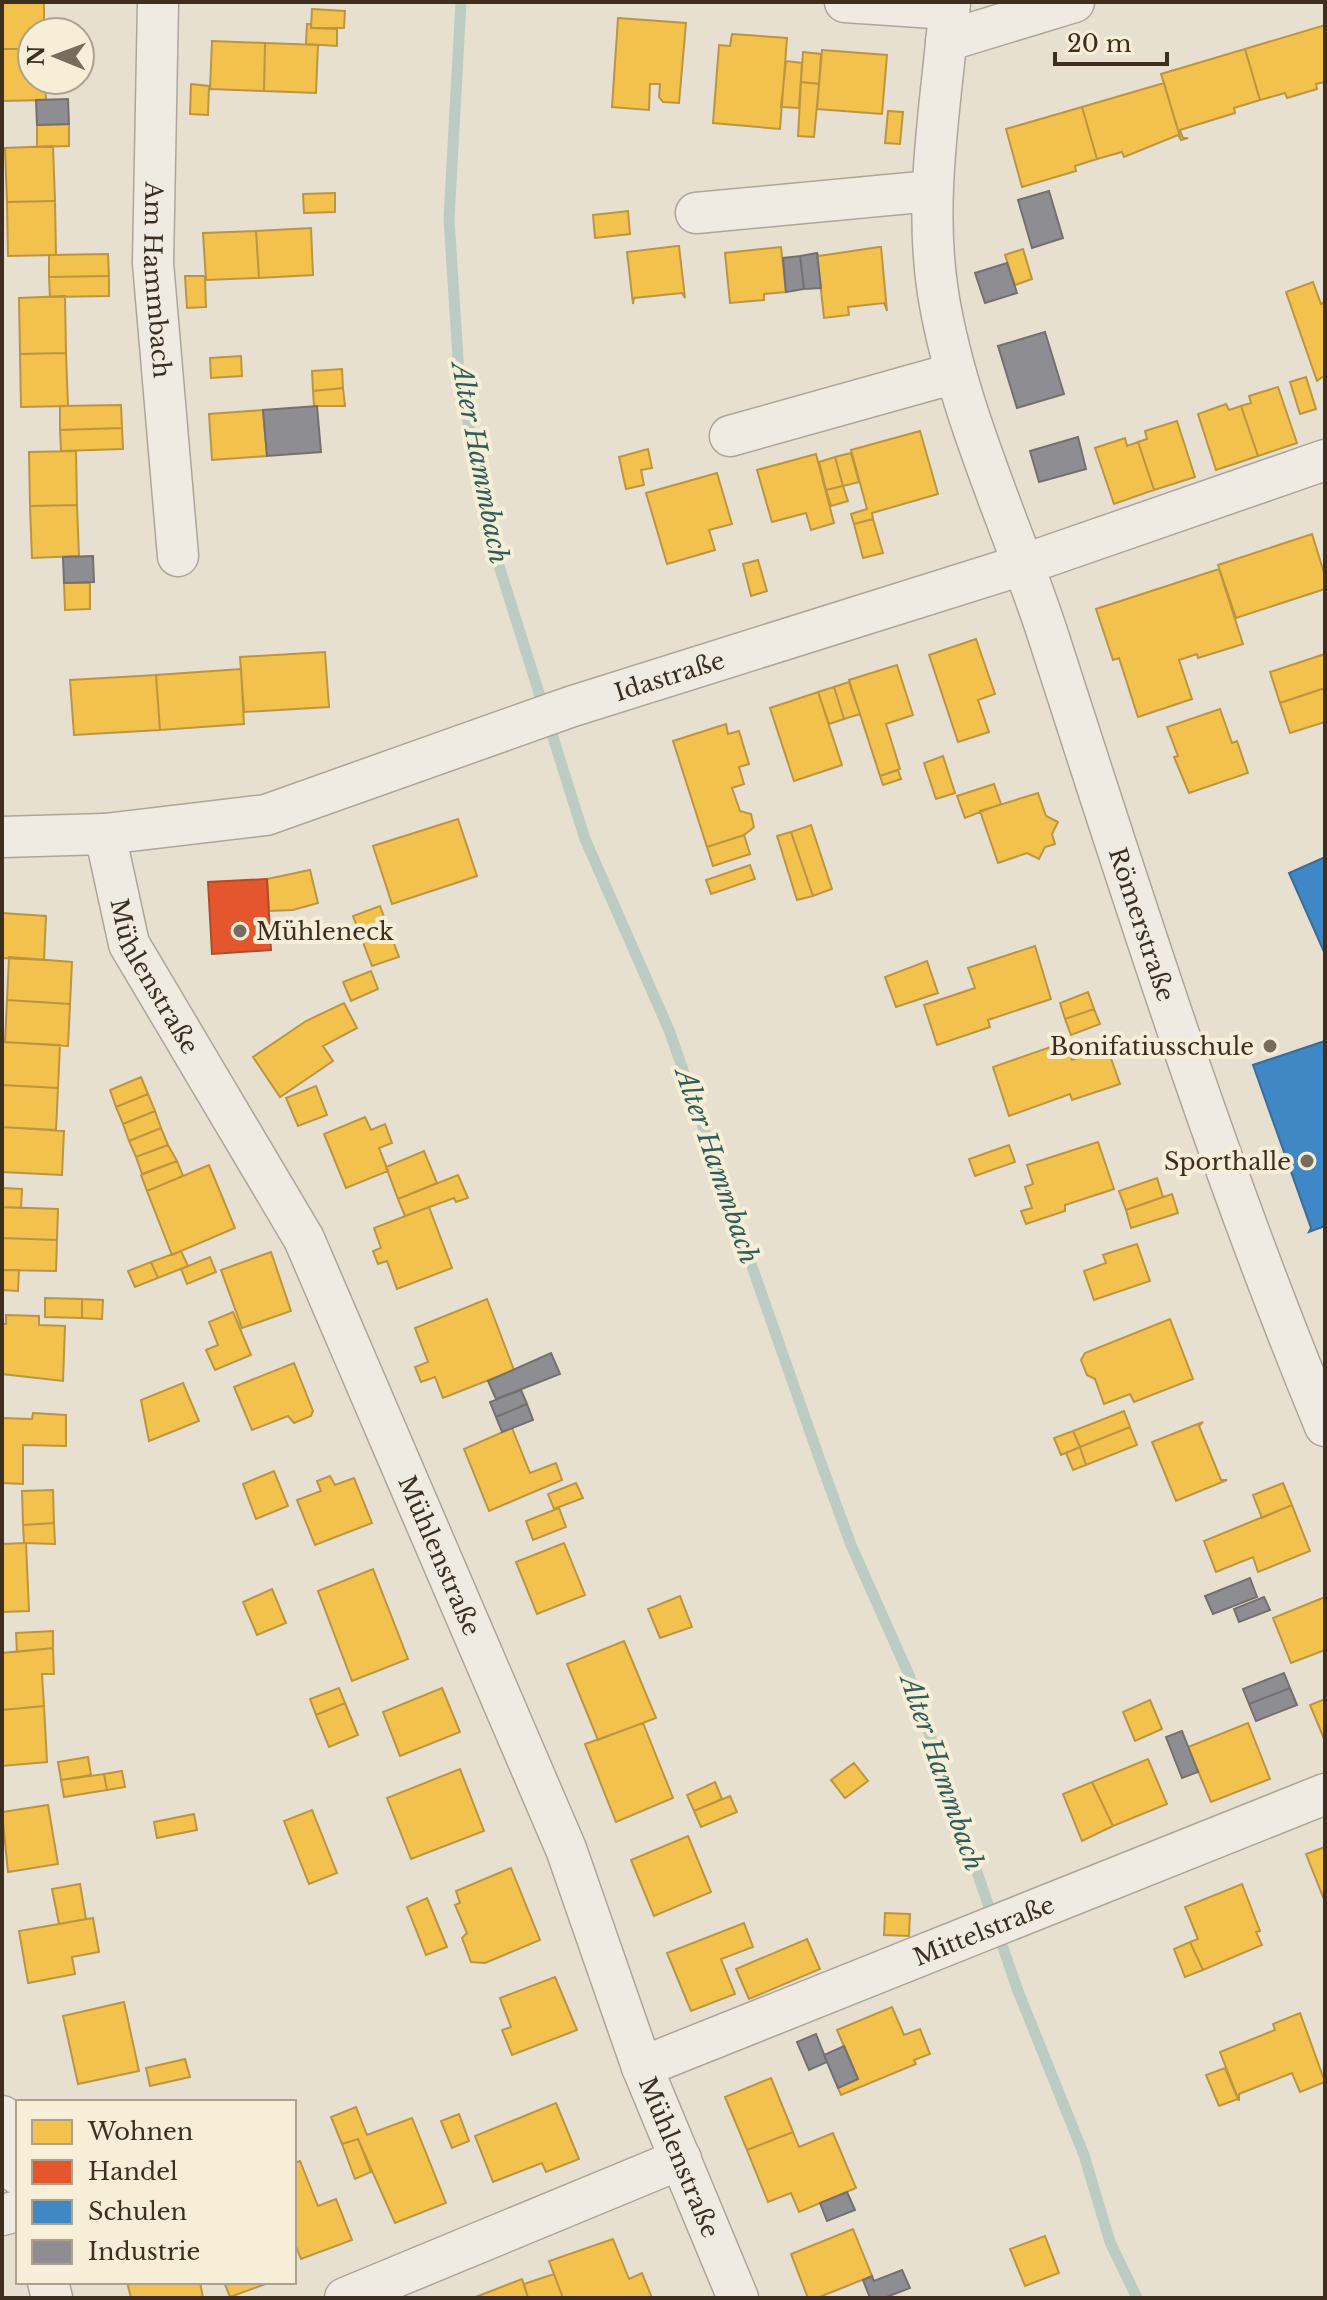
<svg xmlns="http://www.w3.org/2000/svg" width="1327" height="2300" font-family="'Libre Baskerville',serif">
<rect width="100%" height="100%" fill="#e7e0d1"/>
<path fill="#f2c14e" stroke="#bc9540" stroke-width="2" d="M2 2H44V32H32V49H2Z
M312 9 345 11 344 28H311Z
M618 18 686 23 679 103 663 102 659 97 660 84H650L649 110 612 107Z
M307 24H311V28L337 29V46L306 44Z
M1325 25V82L1316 84 1317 89 1287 98 1285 93 1260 100 1245 49Z
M732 34 787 38 780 129 713 123 719 45 730 46Z
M212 41 265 43 264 91 210 89Z
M265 43 318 45 316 93 264 91Z
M2 49H32V80H45L46 100 2 101Z
M1245 49 1260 100 1234 108 1235 113 1180 130 1183 138H1188L1181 140 1161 74Z
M822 50 887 55 882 114 817 109Z
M803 52 821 54 819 84 801 82Z
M786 61 802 63 799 108 781 107Z
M801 82 819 84 814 137 798 136Z
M1164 83 1181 140 1178 135 1124 157 1122 152 1097 159 1082 107Z
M191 84 209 86 208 115 190 114Z
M1082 107 1097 159 1075 166 1076 171 1022 187 1006 129Z
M888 111 903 112 900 144 885 143Z
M69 124V146L37 147V125Z
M53 146 55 201 7 202 5 148Z
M335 193V212L304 213 303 194Z
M55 201 56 255 8 256 7 202Z
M628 211 630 234 595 238 593 215Z
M311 228 313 275 259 278 256 231Z
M256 231 259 278 206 280 203 233Z
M677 246H679L685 298 682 293 634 298 633 304 627 252Z
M781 247 786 292 764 294V300L730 303 725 253Z
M879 247H881L887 311 884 303 848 307 849 315 824 318 817 253 819 256Z
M1023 249 1032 279 1015 285 1005 255Z
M108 254 109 276 49 277V255Z
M109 276V296L50 297 49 277Z
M185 276H205L206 307 187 308Z
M1313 282 1321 304 1325 302V375L1317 381 1286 292Z
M65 296 66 353 20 354 19 298Z
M66 353 68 406 21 407 20 354Z
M241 356 242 376 211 378 210 358Z
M342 369 343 388 313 391 312 371Z
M1306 377 1316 409 1300 414 1290 382Z
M1278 387 1297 443 1258 456 1241 406 1251 403 1249 396Z
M343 388 345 406H314L313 391Z
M1226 404 1229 410 1241 406 1258 456 1216 470 1198 414Z
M121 405 122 428 60 430V406Z
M263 410 267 456 212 460 209 414Z
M1177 421 1195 477 1154 490 1138 442 1147 439 1145 431Z
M122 428 123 449 61 451 60 430Z
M920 431 938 494 872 513 873 519 854 524 851 514 867 509 851 450Z
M1125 438 1127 446 1138 442 1154 490 1114 504 1095 448Z
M648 449 652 468 641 470 644 485 626 489 619 457Z
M76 451 77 505 30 506 29 452Z
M851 453 859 482 843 486 835 457Z
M816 454 834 523 811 530 806 513 772 522 757 470Z
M835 457 843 486 826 490 819 462Z
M717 473 732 524 709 530 715 550 667 564 646 493Z
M843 486 848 501 831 506 826 490Z
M77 505 79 556 32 558 30 506Z
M873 519 883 553 863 558 854 524Z
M1312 534 1325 576V589L1236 618 1218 565Z
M758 560 767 591 751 596 743 564Z
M1219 569 1243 644 1198 658 1197 654 1179 660 1192 699 1138 717 1119 658 1113 660 1096 609Z
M64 583H90V609L65 610Z
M976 639 995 694 978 700 989 732 958 742 929 655Z
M325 652 329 707 244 712 240 657Z
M1325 654V688L1280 703 1270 672Z
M897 665 913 715 886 724 900 769 880 776 849 680Z
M241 669 244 724 160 730 156 675Z
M156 675 160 730 74 735 70 680Z
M849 682 860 714 844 719 834 687Z
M834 687 844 719 829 724 818 692Z
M1325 688V722L1290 733 1280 703Z
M818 692 842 765 794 781 770 708Z
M1220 709 1232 743 1237 741 1248 773 1189 793 1174 757 1178 756 1167 727Z
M726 724 728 734 739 731 749 764 739 767 744 784 732 788 740 811 751 814 754 827 744 835 707 847 673 741Z
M943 756 955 793 936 799 924 763Z
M898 770 901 779 883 785 880 776Z
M994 784 1001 804 965 818 957 796Z
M1038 793 1046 816 1058 822 1052 834 1055 844 1045 847 1039 859 1027 853 998 863 980 811Z
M458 819 477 876 392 904 373 846Z
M811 825 832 889 813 896 791 832Z
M791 832 813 896 797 900 777 836Z
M744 835 750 854 713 866 707 847Z
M750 865 755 879 711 894 706 880Z
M310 870 318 903 293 910 269 911 267 879Z
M380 906 399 957 372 966 353 916Z
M2 913 46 916 44 960 2 958Z
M1035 946 1051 999 988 1020 990 1027 937 1045 924 1005 975 988 968 968Z
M9 957 72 962 70 1004 7 1000Z
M927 961 938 993 896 1007 885 977Z
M371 971 378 989 351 1001 343 982Z
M1088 992 1094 1009 1065 1019 1060 1003Z
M7 1000 70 1004 68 1046 5 1042Z
M344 1003 357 1028 323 1046 333 1061 280 1097 253 1057 306 1021Z
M1094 1009 1100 1024 1071 1035 1065 1019Z
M2 1042 60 1045 58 1088 2 1085Z
M1065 1042 1072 1060 1107 1047 1120 1084 1072 1100 1070 1094 1009 1116 993 1067Z
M141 1077 148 1094 116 1107 110 1090Z
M2 1085 58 1088 56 1130 2 1127Z
M316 1086 327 1115 298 1126 286 1098Z
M148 1094 155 1111 123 1124 116 1107Z
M155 1111 161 1128 129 1141 123 1124Z
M365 1117 371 1130 385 1124 392 1143 379 1148 388 1171 346 1188 324 1134Z
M2 1127 64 1131 62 1175 2 1172Z
M161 1128 168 1145 136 1157 129 1141Z
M1098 1142 1114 1189 1065 1205V1211L1026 1224 1021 1211 1032 1208 1025 1187 1033 1184 1027 1165Z
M168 1145 177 1161 142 1174 136 1157Z
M1009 1145 1015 1162 975 1176 969 1159Z
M424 1151 437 1183 398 1199 386 1167Z
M177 1161 183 1176 147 1191 141 1175Z
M209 1165 235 1228 172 1255 147 1191Z
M458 1175 468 1198 456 1202 454 1198 405 1216 398 1199Z
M1157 1178 1163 1197 1126 1210 1119 1191Z
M2 1188 22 1189 21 1208 2 1207Z
M1172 1194 1178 1213 1131 1228 1126 1210Z
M2 1207 58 1209 57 1240 2 1238Z
M429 1207 452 1268 397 1289 387 1261 378 1264 373 1251 381 1248 374 1228Z
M2 1238 57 1240 56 1271 2 1270Z
M1137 1244 1150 1281 1094 1300 1084 1271 1106 1263 1103 1255Z
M181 1251 188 1266 158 1278 151 1262Z
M271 1252 291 1311 242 1328 221 1270Z
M210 1257 216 1272 187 1284 181 1269Z
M151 1262 158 1278 135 1287 128 1271Z
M2 1270H19L18 1291 2 1290Z
M45 1298 82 1299V1318L45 1317Z
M82 1299 103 1300 102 1319 82 1318Z
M487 1299 514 1370 443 1398 435 1377 421 1382 415 1367 428 1362 415 1328Z
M233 1312 251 1355 215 1370 206 1350 218 1345 209 1322Z
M6 1315 39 1316V1325L65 1326 63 1381 2 1374V1324H6Z
M1170 1319 1193 1379 1134 1402 1130 1394 1104 1404 1095 1379 1087 1375 1081 1360 1085 1353Z
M294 1363 313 1411 311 1416 294 1423 288 1416 252 1430 234 1387Z
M183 1383 199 1421 149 1441 141 1400Z
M1124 1411 1130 1427 1080 1447 1073 1431Z
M33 1413 66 1415V1446L23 1445V1484L2 1483V1418L32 1419Z
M1203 1422 1199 1426 1221 1480H1227L1176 1501 1152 1442Z
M1130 1427 1137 1445 1086 1465 1080 1447Z
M512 1428 530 1473 556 1463 562 1480 489 1511 464 1449Z
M1073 1431 1080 1447 1061 1455 1054 1438Z
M1080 1447 1086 1465 1073 1470 1066 1453Z
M274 1471 288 1506 256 1519 243 1484Z
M330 1476 335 1485 354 1478 372 1523 315 1545 297 1500 321 1491 317 1481Z
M576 1483 583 1498 554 1509 548 1494Z
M1283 1483 1292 1505 1262 1518 1253 1495Z
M53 1490 54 1523 23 1525 22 1491Z
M1292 1505 1310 1551 1258 1572 1253 1557 1216 1572 1204 1541Z
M559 1508 566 1527 533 1540 526 1521Z
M54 1523 55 1544 24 1543 23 1525Z
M26 1543 29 1611 2 1612V1544Z
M564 1543 585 1595 537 1614 516 1562Z
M373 1569 408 1659 352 1681 318 1591Z
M272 1589 286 1623 257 1635 243 1602Z
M680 1596 692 1627 660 1638 648 1609Z
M1325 1597V1650L1291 1663 1273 1618Z
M53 1631V1648L17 1652 16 1633Z
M624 1641 656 1718 598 1740 567 1664Z
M53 1648 54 1674H42L44 1706 2 1710V1653Z
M339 1688 345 1703 316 1715 310 1699Z
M442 1688 460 1732 400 1756 383 1712Z
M1325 1699V1741L1310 1705Z
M1150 1700 1162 1729 1135 1741 1123 1712Z
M345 1703 358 1735 329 1747 316 1715Z
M44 1706 47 1762 2 1766V1710Z
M643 1723 673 1798 616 1822 585 1744Z
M1248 1723 1270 1779 1211 1802 1188 1747Z
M88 1757 91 1775 61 1780 58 1762Z
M1148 1759 1167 1804 1113 1826 1092 1782Z
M854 1763 868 1781 845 1798 831 1780Z
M460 1769 484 1831 411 1859 387 1798Z
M122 1771 125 1787 107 1790 104 1774Z
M104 1774 107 1790 64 1797 61 1780Z
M715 1782 722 1799 694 1811 687 1795Z
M1092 1782 1113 1826 1082 1841 1063 1794Z
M730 1796 737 1812 701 1827 694 1811Z
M48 1805 58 1864 8 1872 2 1812Z
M312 1810 337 1873 309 1884 284 1821Z
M194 1814 197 1830 157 1838 154 1822Z
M688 1836 711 1892 654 1916 631 1860Z
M1325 1847V1902L1306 1854Z
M511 1868 540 1940 485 1963 471 1962 462 1938 467 1933 455 1905 460 1903 456 1891Z
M80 1884 86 1919 59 1924 52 1889Z
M1242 1884 1260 1931 1256 1932 1262 1945 1203 1970 1190 1942 1198 1939 1185 1907Z
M427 1898 447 1947 426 1955 407 1907Z
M885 1913 910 1914 909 1936 884 1935Z
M93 1918 99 1952 72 1957 75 1974 28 1983 19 1931Z
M744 1923 753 1947 721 1959 735 1994 691 2011 667 1953Z
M807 1939 820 1969 749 1999 736 1969Z
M1190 1942 1203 1970 1185 1977 1174 1949Z
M555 1977 577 2030 512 2055 502 2030 511 2027 500 1998Z
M124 2002 139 2071 78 2084 63 2016Z
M892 2007 904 2035 920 2029 930 2054 914 2060 916 2064 841 2095 838 2088 858 2079 837 2030Z
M1300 2013 1325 2082 1300 2092 1292 2073 1239 2094V2101L1220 2052 1275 2030 1273 2024Z
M185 2059 190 2077 150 2086 146 2068Z
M1225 2068 1238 2099 1219 2106 1206 2075Z
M771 2078 793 2132 747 2150 725 2097Z
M556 2103 579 2159 546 2172 542 2163 493 2182 475 2136Z
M356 2107 367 2135 412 2118 446 2203 395 2223 358 2139 342 2144 331 2117Z
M459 2114 469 2141 452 2148 441 2121Z
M793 2132 799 2147 833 2133 856 2188 799 2212 791 2193 768 2202 747 2150Z
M358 2139 371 2172 355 2179 342 2144Z
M300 2161 318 2206 336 2199 352 2240 301 2259 294 2241V2163Z
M853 2229 872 2276 817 2298H808L791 2254Z
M1045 2236 1059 2273 1025 2286 1010 2249Z
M613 2239 629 2279 642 2273 652 2298H563L549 2261Z
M554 2274 563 2298H528L524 2284Z
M522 2279 528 2298H473Z
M127 2282H200L203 2298H131Z
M224 2282H271L230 2297Z"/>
<path fill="#e4572e" stroke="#b24b2a" stroke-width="2" d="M267 879 271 950 212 954 208 882Z"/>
<path fill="#3f88c5" stroke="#3e6d94" stroke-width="2" d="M1325 857V954L1289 873Z
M1325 1041V1226L1309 1232 1311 1228 1253 1065Z"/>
<path fill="#8d8d92" stroke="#757070" stroke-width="2" d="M68 99 69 124 37 125 36 100Z
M1049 191 1063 238 1032 248 1018 200Z
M817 253 821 288 804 289 800 256Z
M800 256 804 289 786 292 783 258Z
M1007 263 1017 293 985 303 975 273Z
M1045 332 1064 394 1017 408 998 346Z
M317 406 321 452 267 456 263 410Z
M1078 437 1086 469 1039 482 1030 451Z
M93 556 94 582 64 583 63 557Z
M551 1353 560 1374 496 1399 488 1381Z
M521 1390 527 1404 496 1417 490 1402Z
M527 1404 533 1420 502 1432 496 1417Z
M1250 1578 1257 1597 1213 1614 1205 1596Z
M1264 1597 1270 1610 1239 1622 1234 1609Z
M1284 1673 1290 1688 1249 1704 1243 1689Z
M1290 1688 1297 1705 1256 1721 1249 1704Z
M1182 1731 1198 1772 1182 1778 1166 1737Z
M816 2034 827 2062 809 2070 797 2042Z
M844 2046 858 2079 838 2088 824 2055Z
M847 2192 855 2210 827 2221 820 2203Z
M902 2270 910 2288 884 2298H870L863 2280 872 2276 874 2281Z"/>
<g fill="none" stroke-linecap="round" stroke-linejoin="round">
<path stroke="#bcccc2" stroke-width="11" d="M461 2 449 219 459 374 489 534 585 839 669 1030 821 1463 851 1545 909 1675 1018 1991 1084 2155 1110 2242 1137 2298"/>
<g stroke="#ada599" stroke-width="43">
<g id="minor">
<path id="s1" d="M158 2 153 263 178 556"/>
<path d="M845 2 949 9"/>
<path id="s2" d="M950 2C942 99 923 196 938 293 957 411 1011 522 1048 635 1134 901 1218 1168 1325 1426"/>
<path d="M946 41 1074 2"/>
<path d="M696 213 931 191"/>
<path d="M730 436 955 373"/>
<path id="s3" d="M105 834 129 944 304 1239 566 1849 642 2067 738 2298"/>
<path id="s4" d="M2 837 105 834 266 815 570 707 1025 564 1325 460"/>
<path id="s5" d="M642 2067 1325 1794"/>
<path d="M2 2116 18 2174"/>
<path d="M2 2215 18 2211"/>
<path d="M48 2282 52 2298"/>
<path d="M345 2298 681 2159"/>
</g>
</g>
<use href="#minor" stroke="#efebe3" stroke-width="40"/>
</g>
<g fill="#786c5e" stroke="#f7eed8" stroke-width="3">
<circle cx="240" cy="931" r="8"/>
<circle cx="1270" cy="1046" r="8"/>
<circle cx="1307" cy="1161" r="8"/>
</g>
<g text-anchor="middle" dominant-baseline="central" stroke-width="8" stroke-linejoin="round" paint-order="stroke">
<g font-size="24" fill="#3d2e20" stroke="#f7eed8">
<text stroke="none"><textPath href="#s1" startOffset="278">Am Hammbach</textPath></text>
<text stroke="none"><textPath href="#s4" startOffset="692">Idastraße</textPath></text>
<text stroke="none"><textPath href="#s2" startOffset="956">Römerstraße</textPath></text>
<text stroke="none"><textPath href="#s3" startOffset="152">Mühlenstraße</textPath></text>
<text stroke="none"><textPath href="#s3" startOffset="800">Mühlenstraße</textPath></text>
<text stroke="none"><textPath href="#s5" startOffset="368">Mittelstraße</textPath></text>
<text stroke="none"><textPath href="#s3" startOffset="1448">Mühlenstraße</textPath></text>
</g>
<g font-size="24" fill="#3d2e20" stroke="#f7eed8" text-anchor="end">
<text x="256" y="931" text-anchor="start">Mühleneck</text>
<text x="1254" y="1046">Bonifatiusschule</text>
<text x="1291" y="1161">Sporthalle</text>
</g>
<g font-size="26" font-style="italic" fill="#2f5d5a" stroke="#f7eed8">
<text transform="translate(480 463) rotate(79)">Alter Hammbach</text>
<text transform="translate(717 1166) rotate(71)">Alter Hammbach</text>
<text transform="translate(942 1773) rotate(71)">Alter Hammbach</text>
</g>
</g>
<rect width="1327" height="2300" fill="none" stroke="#3d2e20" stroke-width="8"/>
<rect x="16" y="2100" width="280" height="184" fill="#f7eed8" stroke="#ada18e" stroke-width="2"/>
<rect x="32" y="2120" width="40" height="24" fill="#f2c14e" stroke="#ada18e" stroke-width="2"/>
<text x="88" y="2140" font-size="24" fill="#3d2e20">Wohnen</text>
<rect x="32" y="2160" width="40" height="24" fill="#e4572e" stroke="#ada18e" stroke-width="2"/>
<text x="88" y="2180" font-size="24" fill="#3d2e20">Handel</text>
<rect x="32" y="2200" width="40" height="24" fill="#3f88c5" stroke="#ada18e" stroke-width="2"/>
<text x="88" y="2220" font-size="24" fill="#3d2e20">Schulen</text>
<rect x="32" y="2240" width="40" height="24" fill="#8d8d92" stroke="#ada18e" stroke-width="2"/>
<text x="88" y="2260" font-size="24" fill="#3d2e20">Industrie</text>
<g transform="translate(56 56) rotate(271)"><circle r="38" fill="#f7eed8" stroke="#ada18e" stroke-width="2"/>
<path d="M0-6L14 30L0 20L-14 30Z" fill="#786c5e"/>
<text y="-12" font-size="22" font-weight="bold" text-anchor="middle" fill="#3d2e20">N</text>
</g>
<path d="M1055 52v12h112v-12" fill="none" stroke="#3d2e20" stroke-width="4"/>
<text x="1067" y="52" font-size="24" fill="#3d2e20" stroke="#f7eed8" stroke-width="6" paint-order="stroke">20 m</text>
</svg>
